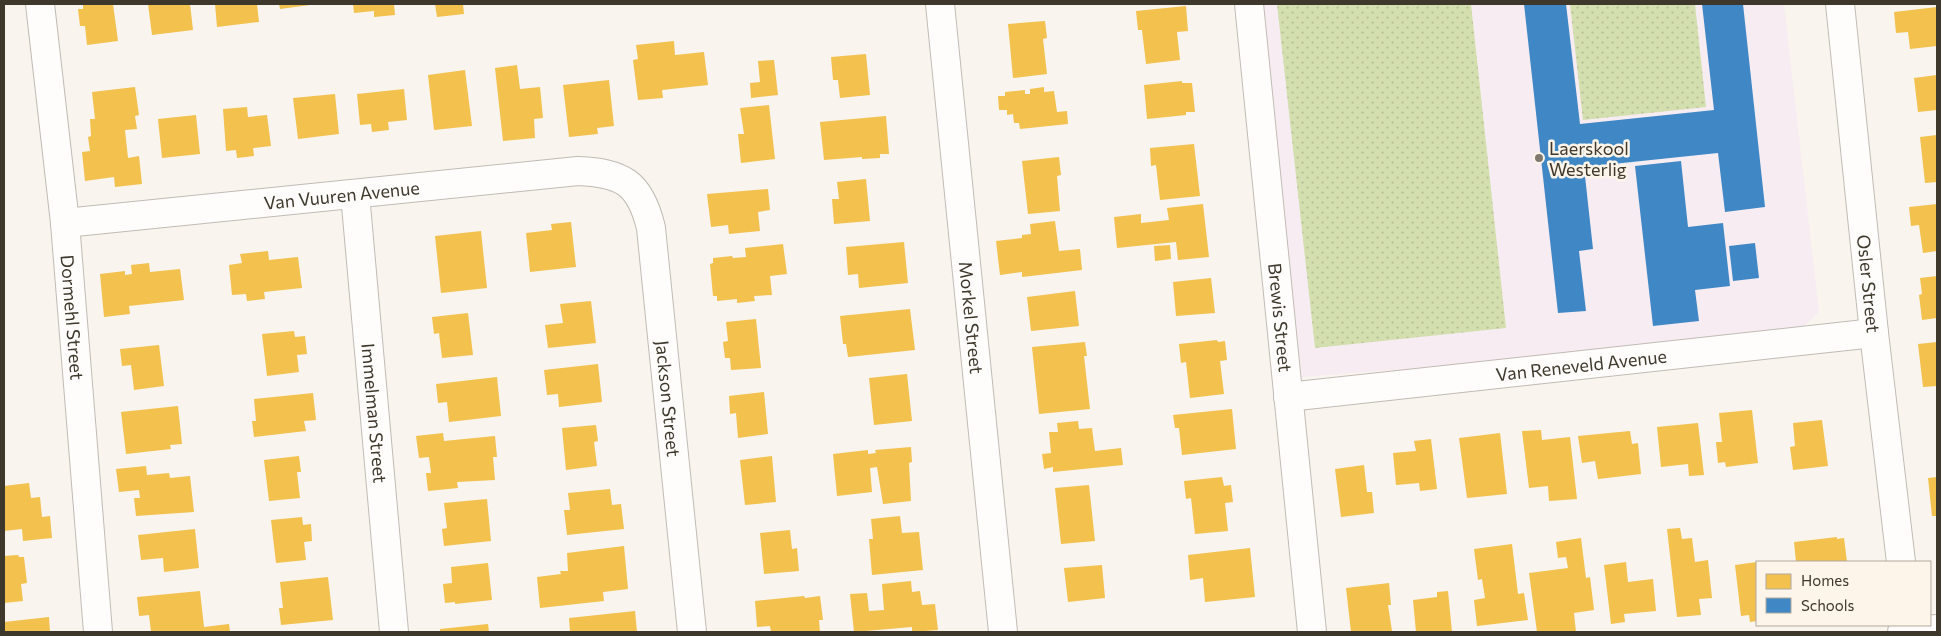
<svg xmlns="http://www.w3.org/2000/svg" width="1941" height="636" font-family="Commissioner,sans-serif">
<defs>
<pattern id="grass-dots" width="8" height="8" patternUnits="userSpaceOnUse" patternTransform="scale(1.25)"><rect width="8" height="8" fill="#d4dfaf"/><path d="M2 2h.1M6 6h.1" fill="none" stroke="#b7c097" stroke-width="1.8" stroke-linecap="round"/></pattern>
</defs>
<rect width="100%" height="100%" fill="#f9f4ee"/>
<path fill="#f8ecf3" d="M1260 4H1784L1819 312 1792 338 1302 377Z"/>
<path fill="url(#grass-dots)" d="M1277 4H1471L1506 328 1315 348Z
M1570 4H1695L1706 107 1583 120Z"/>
<path fill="#f2c14e" d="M83 4H113L118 41 87 45 85 26H80L78 9H83Z
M148 4H190L193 30 152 35Z
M215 4H257L259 22 217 27Z
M279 4H310V5L280 9Z
M353 4H394L395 15 374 17V11L354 13Z
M435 4H463L464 14 437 17Z
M1186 6 1188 31 1177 32 1180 60 1146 64 1142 30H1138L1136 11Z
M1937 7V46L1910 49 1908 32 1896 33 1894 12Z
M1045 21 1047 38 1043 39 1047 74 1013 78 1008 24Z
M674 41 675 55 704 52 708 85 662 90 663 98 638 100 633 60 638 59 636 45Z
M866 54 870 95 840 98 838 80H833L831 57Z
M774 60 778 95 751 98 750 83 760 82 758 61Z
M517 65 520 89 540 87 543 118 534 119 535 138 503 141 495 68Z
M465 70 472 126 434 130 428 75Z
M1937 75V110L1918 112 1914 78Z
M609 80 614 126 597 128 598 134 569 137 563 85Z
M1182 81V83H1192L1195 112H1186V115L1147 119 1144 85Z
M135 87 139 115 135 116 137 129 125 130 128 158 139 156 142 184 115 187 114 177 85 181 82 152 90 151 88 137 91 136 90 119H95L92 92Z
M1044 87V92L1054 91 1057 112 1067 111 1068 124 1020 129 1019 123H1014L1013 114 1007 115V110H999L998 96H1005V92L1025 90V94H1030V89Z
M404 89 407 120 388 122 389 130 372 132 371 124 360 125 357 94Z
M335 94 339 134 298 139 293 98Z
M769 105 775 159 741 163 738 134H744L740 108Z
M247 107 248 117 267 115 271 146 253 148 254 156 237 158 236 150 226 151 223 109Z
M196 115 200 154 162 158 158 119Z
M886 116 889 154H880V158L862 159V157L824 160 820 122Z
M1937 135V182L1925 183 1920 137Z
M1194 144 1200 196 1160 200 1156 165 1151 166 1150 148Z
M1059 157 1061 175 1057 176 1060 211 1028 214 1022 161Z
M866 179 870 221 834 224 832 199H839L837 182Z
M768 189 770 210 758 212 760 231 729 234 728 225 711 227 707 194Z
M1203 204 1209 257 1178 260 1176 242 1117 248 1114 217 1141 214V223L1169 220 1167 208Z
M1937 204V251L1923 253 1919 225 1911 226 1909 207Z
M1055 221 1059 251 1080 249 1082 270 1022 277V272L1000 275 996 241 1022 238V235L1031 234 1030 224Z
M571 222 576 267 530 272 526 233 552 230 551 224Z
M481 231 487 288 441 293 435 236Z
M904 242 908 283 859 288 858 274 848 275 846 247Z
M783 244 787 274 770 276 772 295 754 296 755 301 737 303V299L717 301V296H713L710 264 713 263V258L732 256 733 258 746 257 745 248Z
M1170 245 1171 259 1155 261 1154 246Z
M268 251 269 260 298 257 302 288 264 292 265 299 247 301 246 294 232 295 229 265 242 263 240 254Z
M149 263 150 272 180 269 184 300 129 306 130 314 104 317 100 274 125 271V275L132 274 131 265Z
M1937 276V318L1922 320 1919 295 1922 294 1920 278Z
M1211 278 1215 313 1176 316 1173 282Z
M1075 291 1079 326 1031 331 1027 297Z
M591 301 596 343 548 348 545 325 563 323 560 304Z
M910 309 915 350 848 357 846 344H843L840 316Z
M468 313 473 355 442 358 439 333 434 334 432 317Z
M756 319 761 368 731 370 730 358H725L723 342 728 341 726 322Z
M294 331 295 337 305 336 307 354 297 355 299 372 267 376 262 334Z
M1217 340 1218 342 1225 341 1227 360 1220 361 1224 394 1190 398 1186 362 1181 363 1179 344Z
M1085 342 1087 356H1084L1090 409 1039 414 1032 347Z
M1937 342V386L1923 387 1918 344Z
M159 345 164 386 134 390 131 365 122 366 120 349Z
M598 364 602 402 559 407 558 394 547 395 544 370Z
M907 374 912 421 874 425 869 378Z
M497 377 501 416 449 422 447 402 438 403 436 384Z
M764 392 768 434 738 438 736 413 730 414 729 396Z
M313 393 316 420 304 421 306 431 254 437 252 421H256L254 399Z
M178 406 182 444 170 445 171 449 126 454 121 412Z
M1232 409 1236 449 1182 455 1179 428H1175L1173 415Z
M1752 410 1758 463 1726 467 1725 462 1718 463 1716 442H1722L1719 413Z
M1822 420 1828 466 1793 470 1790 447 1795 446 1793 423Z
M1078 421 1079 429 1092 428 1095 451 1121 448 1123 465 1053 472V467L1044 469 1042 454 1051 453 1049 432H1058L1057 423Z
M1698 423 1704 475 1689 476 1688 464 1661 467 1657 427Z
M596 425 598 441 594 442 597 466 566 470 562 428Z
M1541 430 1542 440 1570 437 1577 499 1549 501 1548 486 1529 488 1522 431Z
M1630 431 1632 444 1638 443 1641 474 1598 479 1595 461 1582 463 1578 436Z
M443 433 444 441 495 436 497 457H493L495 480 457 482 458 488 428 491 426 473H431L429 457 419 458 416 436Z
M1500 433 1507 494 1467 498 1459 438Z
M1431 439 1437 489 1420 491 1419 483 1396 485 1393 453 1416 451 1414 441Z
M911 447 912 462 909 463 911 501 883 504 877 467 870 468 872 492 837 496 833 454 868 450V454L876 453 875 450Z
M299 456 301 472H297L300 498 269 501 264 460Z
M772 456 776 502 745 505 740 460Z
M1364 465 1367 492H1372L1374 513 1341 517 1335 469Z
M146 466 147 475 169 473 170 478 190 476 194 512 136 516 134 498H140L139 490 119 492 116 469Z
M1222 477 1224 486 1231 485 1233 502 1225 503 1228 531 1195 534 1191 498 1186 499 1184 481Z
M1937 477V516H1932L1928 478Z
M29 483 31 498 40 497 42 517 50 516 52 538 23 541 22 529 4 531V486Z
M1089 485 1095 541 1061 544 1055 488Z
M610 489 612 505 621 504 624 529 567 535 564 510H570L568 493Z
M487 499 491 541 444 546 442 529 447 528 444 503Z
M900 516 902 533 919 532 923 570 872 575 869 539H873L871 519Z
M302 517 303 525 311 524 312 541 304 542 306 560 276 563 271 520Z
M1680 528 1682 539 1692 538 1695 562 1708 560 1712 598 1699 599 1701 615 1677 617 1667 529Z
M195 529 199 568 164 572 163 558 141 560 138 535Z
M790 530 792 549 797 548 799 571 764 574 760 533Z
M1837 537V539L1844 538 1847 562H1796L1794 542Z
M1581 538 1586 578 1590 577 1594 610 1574 613 1576 632H1537L1529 573 1568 568 1566 557 1558 558 1556 542Z
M1512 544 1518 594 1524 593 1528 620 1477 626 1474 600 1485 598 1482 579 1478 580 1474 549Z
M624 546 628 589 603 592 604 601 540 608 537 577 561 574 560 571H568L567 553Z
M1250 548 1255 597 1205 602 1203 578 1190 580 1188 555Z
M18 555 19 557H24L27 583 21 584 23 601 4 603V556Z
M1626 562 1628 582 1653 579 1656 611 1624 614 1625 622 1611 624 1604 565Z
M1757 562V621L1750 622 1749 615 1741 616 1735 565Z
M488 563 492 600 455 604V602L445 603 443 584 452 583 451 567Z
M1102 565 1105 598 1068 602 1064 568Z
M328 577 333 620 281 625 279 608H283L280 582Z
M911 581 912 592 920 591 922 605 935 604 938 630 912 632V627L854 632 850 594 867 593 869 611 884 610 882 584Z
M1389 583 1391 605H1388L1392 631 1351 632 1346 588Z
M200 591 204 627 229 624 230 632H151L149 615 139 616 137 597Z
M1448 591 1452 632H1416L1413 600 1437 597V592Z
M804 596 805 598 820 596 823 620H819L820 632H771L770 626 757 627 755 601Z
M635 611 637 632H570L569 618Z
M49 617 50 632H4V622Z
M488 624 489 632H440V629Z"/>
<path fill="#3f88c5" d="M1524 4H1566L1580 124 1714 110 1702 4H1743L1765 207 1725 212 1718 153 1584 167 1593 249 1579 251 1586 311 1558 313Z
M1681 161 1688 227 1723 223 1730 286 1695 290 1699 321 1653 326 1635 166Z
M1755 243 1759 278 1733 281 1729 246Z"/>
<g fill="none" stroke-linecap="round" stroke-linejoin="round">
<g stroke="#c1bbb3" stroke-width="30">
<g id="minor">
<path id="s1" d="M40 4 65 223 98 632"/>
<path id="s2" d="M940 4 1003 632"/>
<path id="s3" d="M1249 4 1312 632"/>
<path id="s4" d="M1840 4 1874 333 1901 562"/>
<path id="s5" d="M355 194 394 632"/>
<path id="s6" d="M65 223 578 171C622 173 640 182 651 228L692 632"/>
<path id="s7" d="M1288 397 1874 333"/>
<path d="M1902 632 1937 629"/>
</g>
</g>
<use href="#minor" stroke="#fefdfc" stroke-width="28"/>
</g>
<circle fill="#7f796f" stroke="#fdf5ea" stroke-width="2" cx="1539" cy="158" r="5"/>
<g text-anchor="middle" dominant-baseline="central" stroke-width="5" stroke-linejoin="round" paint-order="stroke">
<g font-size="18" fill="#3e372b" stroke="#fdf5ea" text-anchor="start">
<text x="1549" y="148">Laerskool<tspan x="1549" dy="21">Westerlig</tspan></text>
</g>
<g font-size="18" fill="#3e372b" stroke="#fdf5ea">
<text stroke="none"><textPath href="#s6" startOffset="278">Van Vuuren Avenue</textPath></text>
<text stroke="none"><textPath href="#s4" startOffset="281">Osler Street</textPath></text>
<text stroke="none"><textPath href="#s1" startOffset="315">Dormehl Street</textPath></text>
<text stroke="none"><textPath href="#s2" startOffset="315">Morkel Street</textPath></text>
<text stroke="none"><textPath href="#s3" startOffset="315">Brewis Street</textPath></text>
<text stroke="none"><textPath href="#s7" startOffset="295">Van Reneveld Avenue</textPath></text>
<text stroke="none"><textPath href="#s6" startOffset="790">Jackson Street</textPath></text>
<text stroke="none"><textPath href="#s5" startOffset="220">Immelman Street</textPath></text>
</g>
</g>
<rect width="1941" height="636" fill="none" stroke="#3e372b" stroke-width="10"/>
<rect x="1756" y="561" width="175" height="65" fill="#fdf5ea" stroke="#b1a99e"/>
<rect x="1766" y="574" width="25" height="15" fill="#f2c14e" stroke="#b1a99e"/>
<text x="1801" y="586" font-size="15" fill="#3e372b">Homes</text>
<rect x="1766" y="598" width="25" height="15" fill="#3f88c5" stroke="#b1a99e"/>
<text x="1801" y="611" font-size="15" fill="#3e372b">Schools</text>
</svg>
